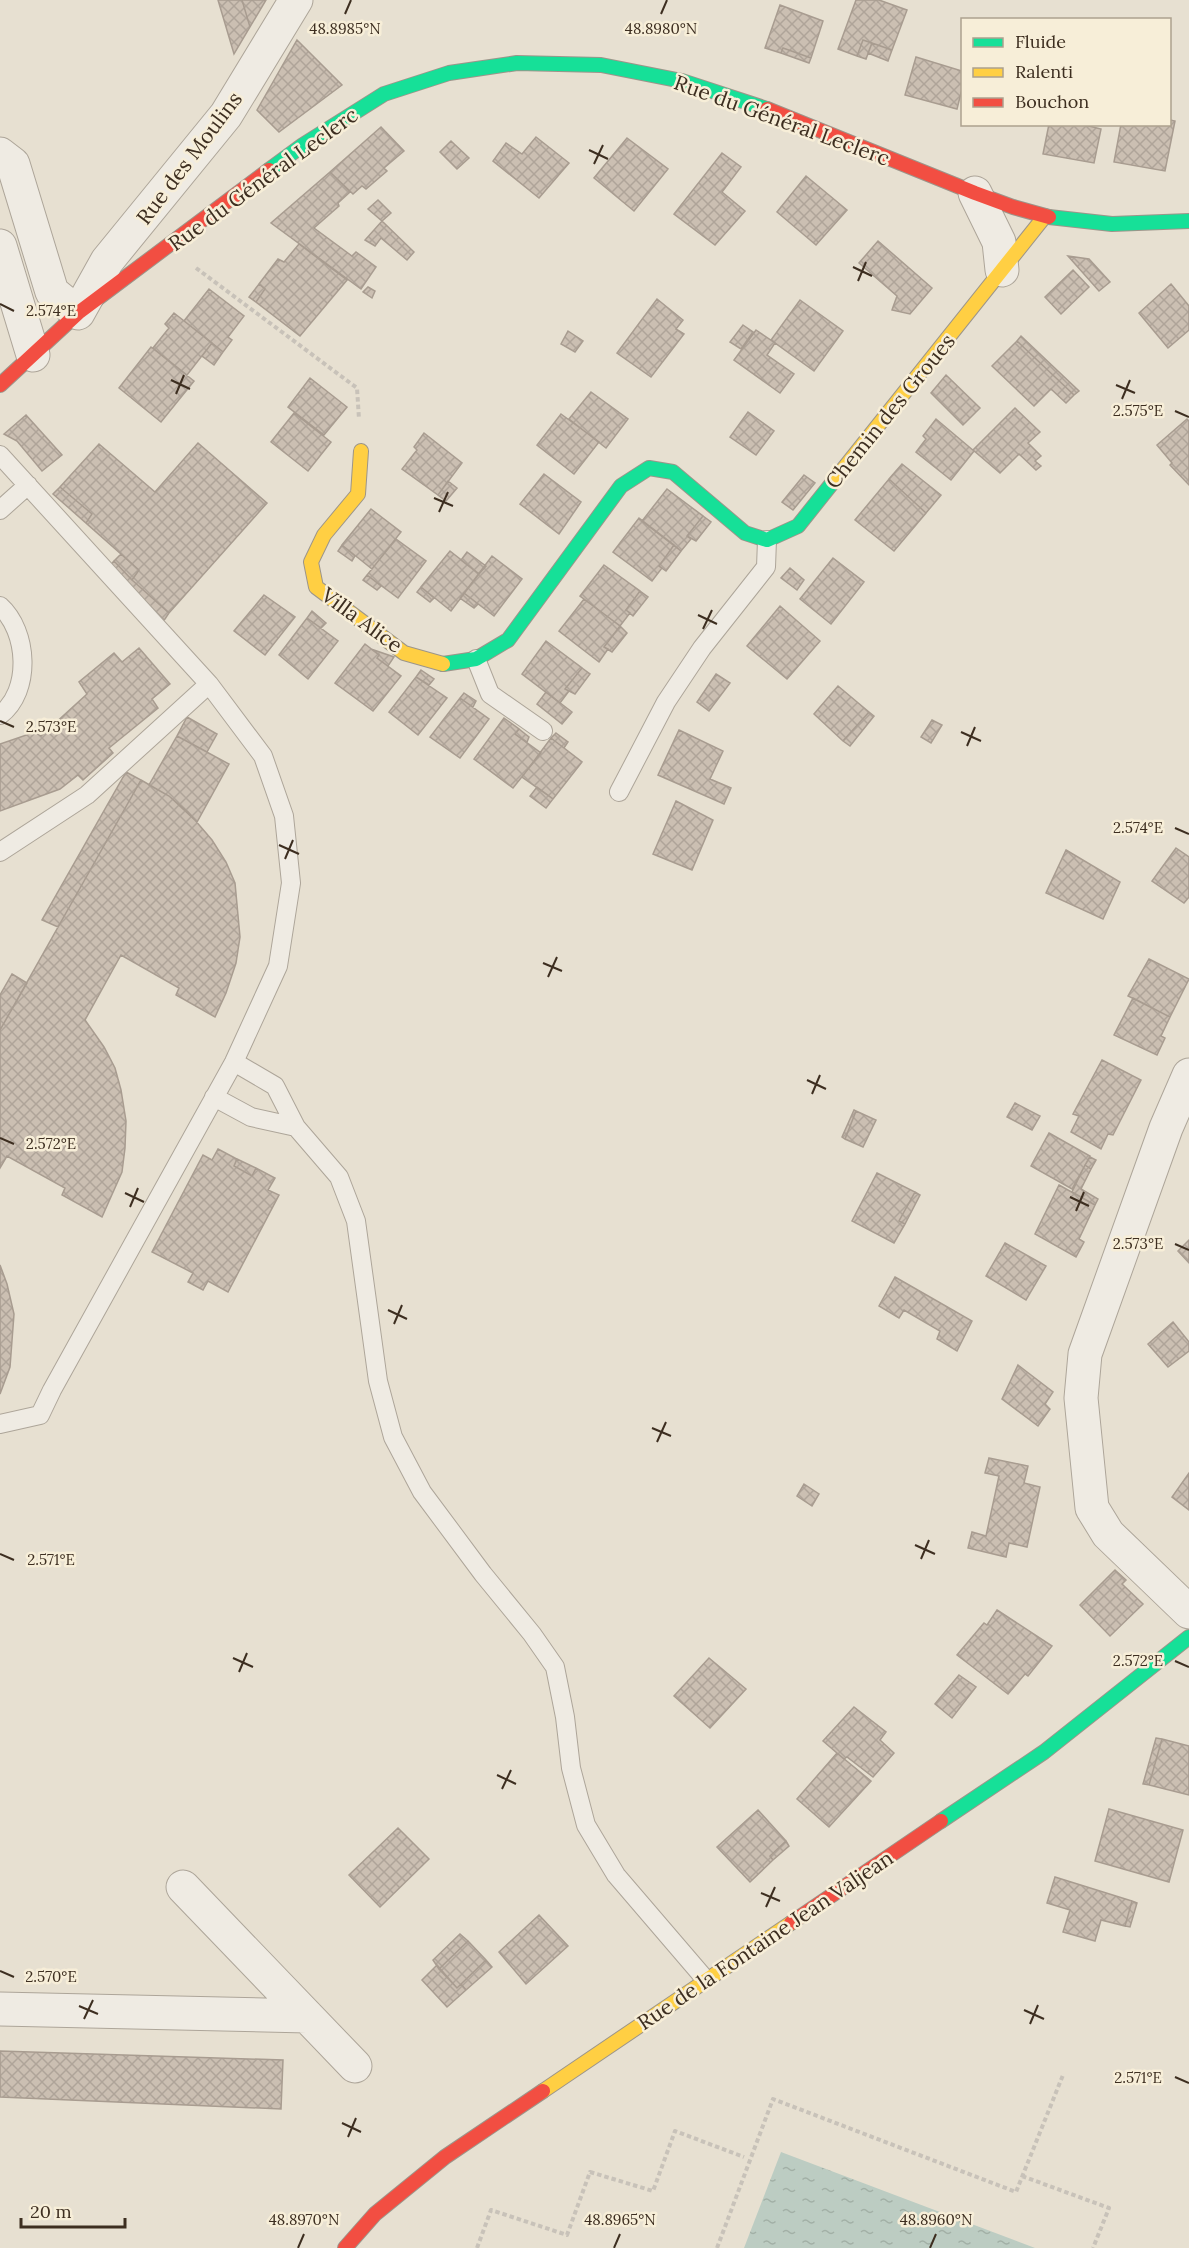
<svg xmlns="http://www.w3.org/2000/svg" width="1189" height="2248" font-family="Lora,serif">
<defs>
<pattern id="water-ripples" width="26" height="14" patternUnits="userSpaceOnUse" patternTransform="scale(1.5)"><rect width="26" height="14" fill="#bcccc2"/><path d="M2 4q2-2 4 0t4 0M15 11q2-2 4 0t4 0" fill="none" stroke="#a2b0a6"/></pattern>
<pattern id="building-cross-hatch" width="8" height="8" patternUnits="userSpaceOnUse" patternTransform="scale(1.5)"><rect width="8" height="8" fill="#cbbfb2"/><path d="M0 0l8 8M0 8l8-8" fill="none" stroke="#afa499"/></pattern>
</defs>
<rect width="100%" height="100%" fill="#e7e0d1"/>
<path fill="url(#water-ripples)" d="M781 2152 1035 2248H744Z"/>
<path fill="url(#building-cross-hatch)" stroke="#a89c90" stroke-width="1.5" d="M218 0H242L250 27 234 54Z
M242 0H266L250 27Z
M856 0H879L907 10 892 50 863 40 857 56 838 49Z
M780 5 823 21 811 58 783 48 781 53 765 48Z
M297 40 342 85 279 132 257 110Z
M863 40 872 43 866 59 857 56Z
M872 43 892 50 888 61 868 53Z
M783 48 811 58 809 63 781 53Z
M916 57 962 71V89L957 109 905 95Z
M1170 120 1175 121 1165 171 1114 162 1121 124H1170Z
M1049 124H1081L1101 129 1094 163 1043 154Z
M381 127 404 151 384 168 387 171 366 189 362 186 353 194 330 172Z
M536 137 569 163 539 198 493 161 506 143 522 154Z
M627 138 668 169 634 211 594 178Z
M451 141 469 158 457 169 440 152Z
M722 153 741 167 722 192 745 211 715 245 674 214Z
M330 172 350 192 338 203 339 206 314 228 352 256 356 252 376 267 361 289 271 223Z
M806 176 847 210 816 245 777 212Z
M378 200 391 213 382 221 368 209Z
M382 221 414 252 407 260 381 238 375 246 365 240Z
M878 241 932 288 910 314 892 310 897 296 859 263Z
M299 244 347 280 300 336 256 302 265 289 259 284 278 259 284 262Z
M1068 256 1089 259 1110 282 1099 291Z
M1073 270 1089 287 1061 314 1045 297Z
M259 284 265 289 256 302 249 297Z
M1171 284 1189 306V330L1168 348 1139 313Z
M368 287 375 291 372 298 363 292Z
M209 289 244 316 228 337 232 340 223 352 184 321Z
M657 299 683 320 676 329 684 334 651 377 617 353Z
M800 300 843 331 814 371 771 340Z
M174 313 212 343 187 375 153 348 169 328 165 324Z
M743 325 753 332 741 349 730 342Z
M756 330 775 343 767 355 794 374 780 393 734 360Z
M568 331 583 341 575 352 561 344Z
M1021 336 1079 391 1074 395 1017 341Z
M1017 341 1074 395 1066 403 1051 389 1034 406 992 366Z
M212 343 223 352 214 365 202 356Z
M151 347 194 381 161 422 119 388Z
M946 375 980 408 963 425 931 393Z
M310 378 347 407 324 435 288 407Z
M591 392 628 419 606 448 569 419Z
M1015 408 1040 432 1028 443 1041 456 1035 461 1041 466 1036 470 1019 454 1000 473 973 450Z
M748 412 774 431 756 455 730 437Z
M294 413 331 442 308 471 271 442Z
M561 414 599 442 574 474 537 445Z
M26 415 62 455 42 471 17 441 4 434Z
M936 419 974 451 951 480 916 452 926 439 923 436Z
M1187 419 1189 421V485L1170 465 1172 463 1157 445Z
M424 433 462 463 438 495 402 469 417 450 414 447Z
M198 443 267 503 169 613 132 580 139 570 86 523 92 514 60 487 99 444 155 492Z
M902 464 941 495 926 513 889 479Z
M544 474 581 502 559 534 520 504Z
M804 475 815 483 793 510 782 502Z
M889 479 926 513 894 551 855 520Z
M448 481 457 488 446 501 438 495Z
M60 487 92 514 86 523 53 494Z
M667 489 703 516 687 536 691 539 681 551 642 521Z
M371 509 401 532 372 569 342 545Z
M703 516 711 522 696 541 687 536Z
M639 518 674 545 659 566 662 568 652 581 613 552Z
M396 539 426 561 398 598 367 575Z
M342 545 355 556 352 561 338 551Z
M674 545 681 551 666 571 659 566Z
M450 551 479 574 451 611 421 587Z
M467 552 486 566 479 574 461 560Z
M121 554 139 570 132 580 114 561Z
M492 556 522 579 494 616 464 593Z
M833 558 864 582 831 624 800 599Z
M114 561 132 580 169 613 165 619 164 620 109 567Z
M604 565 640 591 626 610 630 613 620 626 580 596Z
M790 568 804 580 797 590 781 578Z
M367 575 381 586 377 590 363 580Z
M421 587 434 598 430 602 417 592Z
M640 591 648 597 633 616 626 610Z
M464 593 478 604 474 608 460 598Z
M264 595 295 617 265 655 234 631Z
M584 599 620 626 604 647 608 649 599 662 559 631Z
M780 606 820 641 787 679 747 646Z
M312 611 326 623 321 628 307 618Z
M307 618 338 641 308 679 279 655Z
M620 626 627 633 612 652 604 647Z
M546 641 582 668 565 689 569 691 560 703 522 674Z
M365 644 379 655 377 658 401 676 373 711 335 683Z
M139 648 170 684 152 699 158 708 109 748 113 753 83 780 78 775 60 789 0 811V744L35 732 41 736 87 694 79 682 114 653 122 662Z
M371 649 394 657 388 666 377 658 379 655Z
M582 668 590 674 575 694 565 689Z
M421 670 434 679 429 685 416 677Z
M716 674 730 683 709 711 697 702Z
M416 677 447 698 418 735 389 712Z
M838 686 869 712 843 741 814 714Z
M546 692 572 712 562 724 537 704Z
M464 693 476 701 473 707 460 698Z
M460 698 489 719 460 758 430 737Z
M869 712 874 716 850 746 843 741Z
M187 717 217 734 207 752 177 736Z
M504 718 519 729 515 734 541 753 513 788 474 759Z
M932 720 942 725 931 743 921 737Z
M519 729 529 737 527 742 515 734Z
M679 730 723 751 710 779 731 788 724 804 658 775Z
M556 733 568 742 564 748 551 738Z
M177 736 229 764 197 822 169 796 149 785Z
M551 738 582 762 553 799 522 777Z
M126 772 141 780 58 927 42 920Z
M141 780 169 796 188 812 212 840 226 862 235 883 240 937 236 963 226 993 215 1017 176 995 179 988 121 955 85 1020 104 1047 115 1068 121 1090 126 1121 125 1148 122 1172 102 1217 62 1195 65 1188 7 1156 0 1168V1030Z
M537 787 553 799 546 808 530 796Z
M676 801 713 820 692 870 653 854Z
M1176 848 1189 857V897L1184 903 1152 881Z
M1066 850 1120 882 1103 919 1046 893Z
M1149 959 1189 979 1170 1017 1128 996Z
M12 974 27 983 0 1030V995Z
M1133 998 1170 1017 1161 1036 1165 1038 1157 1055 1114 1035Z
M1102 1060 1141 1080 1113 1135 1108 1134 1101 1149 1071 1132 1079 1116 1073 1114Z
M1015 1103 1040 1116 1032 1130 1007 1117Z
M854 1110 856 1111 845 1139 842 1137Z
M856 1111 876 1120 863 1147 845 1139Z
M1049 1133 1090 1156 1072 1189 1031 1166Z
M218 1149 237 1159 234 1166 252 1176 256 1168 275 1178 268 1190 279 1195 228 1292 208 1281 203 1290 188 1282 193 1273 152 1252 203 1155 212 1160Z
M1090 1157 1096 1160 1091 1169 1085 1165Z
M237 1159 256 1168 252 1176 234 1166Z
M1085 1165 1091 1169 1081 1189 1098 1199 1095 1205 1072 1192Z
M877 1173 915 1192 899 1221 905 1224 894 1243 852 1221Z
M1059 1185 1095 1205 1079 1239 1084 1242 1076 1257 1035 1234Z
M915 1192 920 1195 905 1224 899 1221Z
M1189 1240V1263L1178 1251Z
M1005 1243 1046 1266 1026 1300 986 1276Z
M0 1265 7 1284 14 1314 10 1367 0 1394Z
M895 1277 972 1321 957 1351 937 1339 940 1331 904 1310 899 1318 879 1306Z
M1173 1322 1189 1342V1351L1168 1367 1148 1344Z
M1018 1365 1053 1392 1045 1404 1050 1409 1038 1426 1002 1399Z
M989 1458 1028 1466 1024 1483 1040 1487 1027 1547 1009 1543 1006 1557 968 1548 972 1532 986 1536 999 1476 985 1473Z
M1189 1473V1510L1172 1497Z
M804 1484 819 1494 812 1506 797 1496Z
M1115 1570 1126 1580 1122 1584 1143 1604 1110 1636 1080 1605Z
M997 1610 1052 1646 1028 1676 1025 1674 1008 1694 957 1655 984 1623 987 1625Z
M709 1658 746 1689 710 1728 674 1696Z
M959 1675 976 1687 952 1718 935 1704Z
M854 1707 886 1732 880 1740 894 1753 873 1777 847 1757 844 1759 823 1741Z
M1156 1738 1162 1739 1149 1785 1143 1784Z
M1162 1739 1189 1746V1795L1149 1785Z
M837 1753 871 1781 829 1827 797 1799Z
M1109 1809 1183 1830 1169 1882 1095 1861Z
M758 1810 786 1841 770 1856 773 1860 750 1882 717 1847Z
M398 1828 429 1859 380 1907 349 1875Z
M786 1841 789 1846 773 1860 770 1856Z
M1055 1877 1132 1901 1125 1926 1101 1920 1095 1941 1063 1932 1070 1910 1047 1903Z
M1132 1901 1137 1903 1130 1927 1125 1926Z
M539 1915 568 1946 526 1984 499 1952Z
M460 1934 468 1941 439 1969 433 1960Z
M468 1941 486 1960 457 1988 439 1969Z
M486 1960 492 1967 466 1990 461 1984Z
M437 1965 457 1988 461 1984 466 1990 447 2007 422 1980Z
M0 2051 283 2060 281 2109 0 2097Z"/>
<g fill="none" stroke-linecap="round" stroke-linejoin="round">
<g stroke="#ada599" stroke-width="20">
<path id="lane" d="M0 455 209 684 263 756 284 816 291 883 278 966 234 1062 52 1390 40 1415 0 1424
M0 510 28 485
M0 606C28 631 32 691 0 715
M476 659 490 694 543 731
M619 792 666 702 702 648 766 567 767 540
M0 852 87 795 209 684
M234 1062 275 1086 296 1127 339 1177 356 1221 378 1381 393 1437 422 1492 483 1574 532 1634 555 1667 565 1717 571 1768 586 1825 616 1875 706 1980
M214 1097 251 1117 296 1127"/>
</g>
<g stroke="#ada599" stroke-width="35">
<path id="street" d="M0 154 13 164 52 292 78 313 107 261 226 115 296 0
M975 193 999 242 1002 270
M0 246 33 355
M1189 1075 1166 1128 1085 1354 1081 1398 1092 1508 1108 1534 1189 1612
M183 1887 355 2066
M0 2009 307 2016"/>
</g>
<g stroke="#9c958a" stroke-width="16">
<path id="fast" d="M269 170 303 145 384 94 449 73 517 63 601 65 682 81 767 109
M1049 217 1112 224 1189 221
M443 664 476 659 508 640 621 486 649 468 673 472 745 533 767 540 798 526 837 477
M941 1821 1044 1752 1189 1637"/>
</g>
<g stroke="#9c958a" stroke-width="16">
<path id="slow" d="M361 451 358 494 324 535 311 562 316 587 404 653 443 664
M837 477 1045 216
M543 2091 791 1923"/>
</g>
<g stroke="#9c958a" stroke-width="16">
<path id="jam" d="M767 109 975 193 1013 207 1049 217
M0 385 78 313 269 170
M791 1923 941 1821
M345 2248 375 2214 445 2157 543 2091"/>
</g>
<path stroke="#c8c2b9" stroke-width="4" stroke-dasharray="4.5 3" stroke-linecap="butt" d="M196 268 357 388 359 419
M1022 2176 1109 2208 1093 2248
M477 2248 491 2210 567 2235 590 2172 653 2191 675 2131 744 2157
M717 2248 773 2099 1016 2192 1063 2075"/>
<use href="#lane" stroke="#efebe3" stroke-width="18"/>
<use href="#street" stroke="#efebe3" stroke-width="33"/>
<use href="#fast" stroke="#16e098" stroke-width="14"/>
<use href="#slow" stroke="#ffcf43" stroke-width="14"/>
<use href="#jam" stroke="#f24e42" stroke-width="14"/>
</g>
<path fill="none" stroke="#3d2e20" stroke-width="2" d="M345 14 351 0M661 14 667 0M589 150 608 159M594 164 603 145M853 267 872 276M858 281 866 262M0 304 14 311M171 380 190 389M1116 385 1135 393M176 394 184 375M1122 399 1130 380M1175 411 1189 417M434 498 453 506M439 512 448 492M698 615 717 624M703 629 712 610M0 721 14 727M961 732 981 741M967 746 975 727M1175 828 1189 834M279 845 299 854M285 859 293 840M543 963 562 971M548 977 557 957M807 1080 826 1089M812 1094 820 1075M0 1138 14 1144M125 1193 144 1202M1070 1197 1089 1206M130 1207 138 1188M1076 1211 1084 1192M1175 1244 1189 1250M388 1310 407 1319M394 1324 402 1305M652 1428 671 1436M657 1442 666 1422M915 1545 935 1554M0 1554 14 1560M921 1559 929 1540M233 1658 253 1667M1175 1661 1189 1667M239 1672 247 1653M497 1775 516 1784M502 1789 511 1770M761 1893 780 1901M766 1907 775 1887M0 1971 14 1977M79 2006 98 2014M1024 2010 1044 2019M84 2019 93 2000M1030 2024 1038 2005M1175 2077 1189 2083M342 2123 361 2132M348 2137 356 2118M298 2248 304 2234M614 2248 620 2234M930 2248 936 2234"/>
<g text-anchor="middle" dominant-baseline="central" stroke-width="5" stroke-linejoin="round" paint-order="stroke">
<g font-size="21" fill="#3d2e20" stroke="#f7eed8">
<text transform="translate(782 120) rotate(20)">Rue du Général Leclerc</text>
<text transform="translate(189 158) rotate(-53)">Rue des Moulins</text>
<text transform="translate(263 179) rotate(-36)">Rue du Général Leclerc</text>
<text transform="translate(890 411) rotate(-51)">Chemin des Groues</text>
<text transform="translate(362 620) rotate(36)">Villa Alice</text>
<text transform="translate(765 1940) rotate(-34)">Rue de la Fontaine Jean Valjean</text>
</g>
</g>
<g font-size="15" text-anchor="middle" fill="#3d2e20" stroke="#f7eed8" stroke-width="5" stroke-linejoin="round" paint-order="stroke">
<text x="345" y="34">48.8985°N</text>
<text x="661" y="34">48.8980°N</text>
<text x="51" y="316">2.574°E</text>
<text x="1138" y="416">2.575°E</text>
<text x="51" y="732">2.573°E</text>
<text x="1138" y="833">2.574°E</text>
<text x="51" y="1149">2.572°E</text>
<text x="1138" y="1249">2.573°E</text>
<text x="51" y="1565">2.571°E</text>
<text x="1138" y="1666">2.572°E</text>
<text x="51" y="1982">2.570°E</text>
<text x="1138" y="2083">2.571°E</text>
<text x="304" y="2225">48.8970°N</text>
<text x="620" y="2225">48.8965°N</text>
<text x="936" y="2225">48.8960°N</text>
</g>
<rect x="961" y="18" width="210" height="108" fill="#f7eed8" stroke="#ada18e" stroke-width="1.5"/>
<rect x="973" y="38" width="30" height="9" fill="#16e098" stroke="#ada18e" stroke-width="1.5"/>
<text x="1015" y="48" font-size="18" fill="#3d2e20">Fluide</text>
<rect x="973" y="68" width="30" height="9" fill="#ffcf43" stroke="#ada18e" stroke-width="1.5"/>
<text x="1015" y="78" font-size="18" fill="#3d2e20">Ralenti</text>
<rect x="973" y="98" width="30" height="9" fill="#f24e42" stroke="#ada18e" stroke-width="1.5"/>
<text x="1015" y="108" font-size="18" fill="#3d2e20">Bouchon</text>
<path d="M21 2218v9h104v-9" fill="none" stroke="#3d2e20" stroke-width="3"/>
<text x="30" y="2218" font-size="18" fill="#3d2e20" stroke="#f7eed8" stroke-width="4.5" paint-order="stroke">20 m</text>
</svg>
